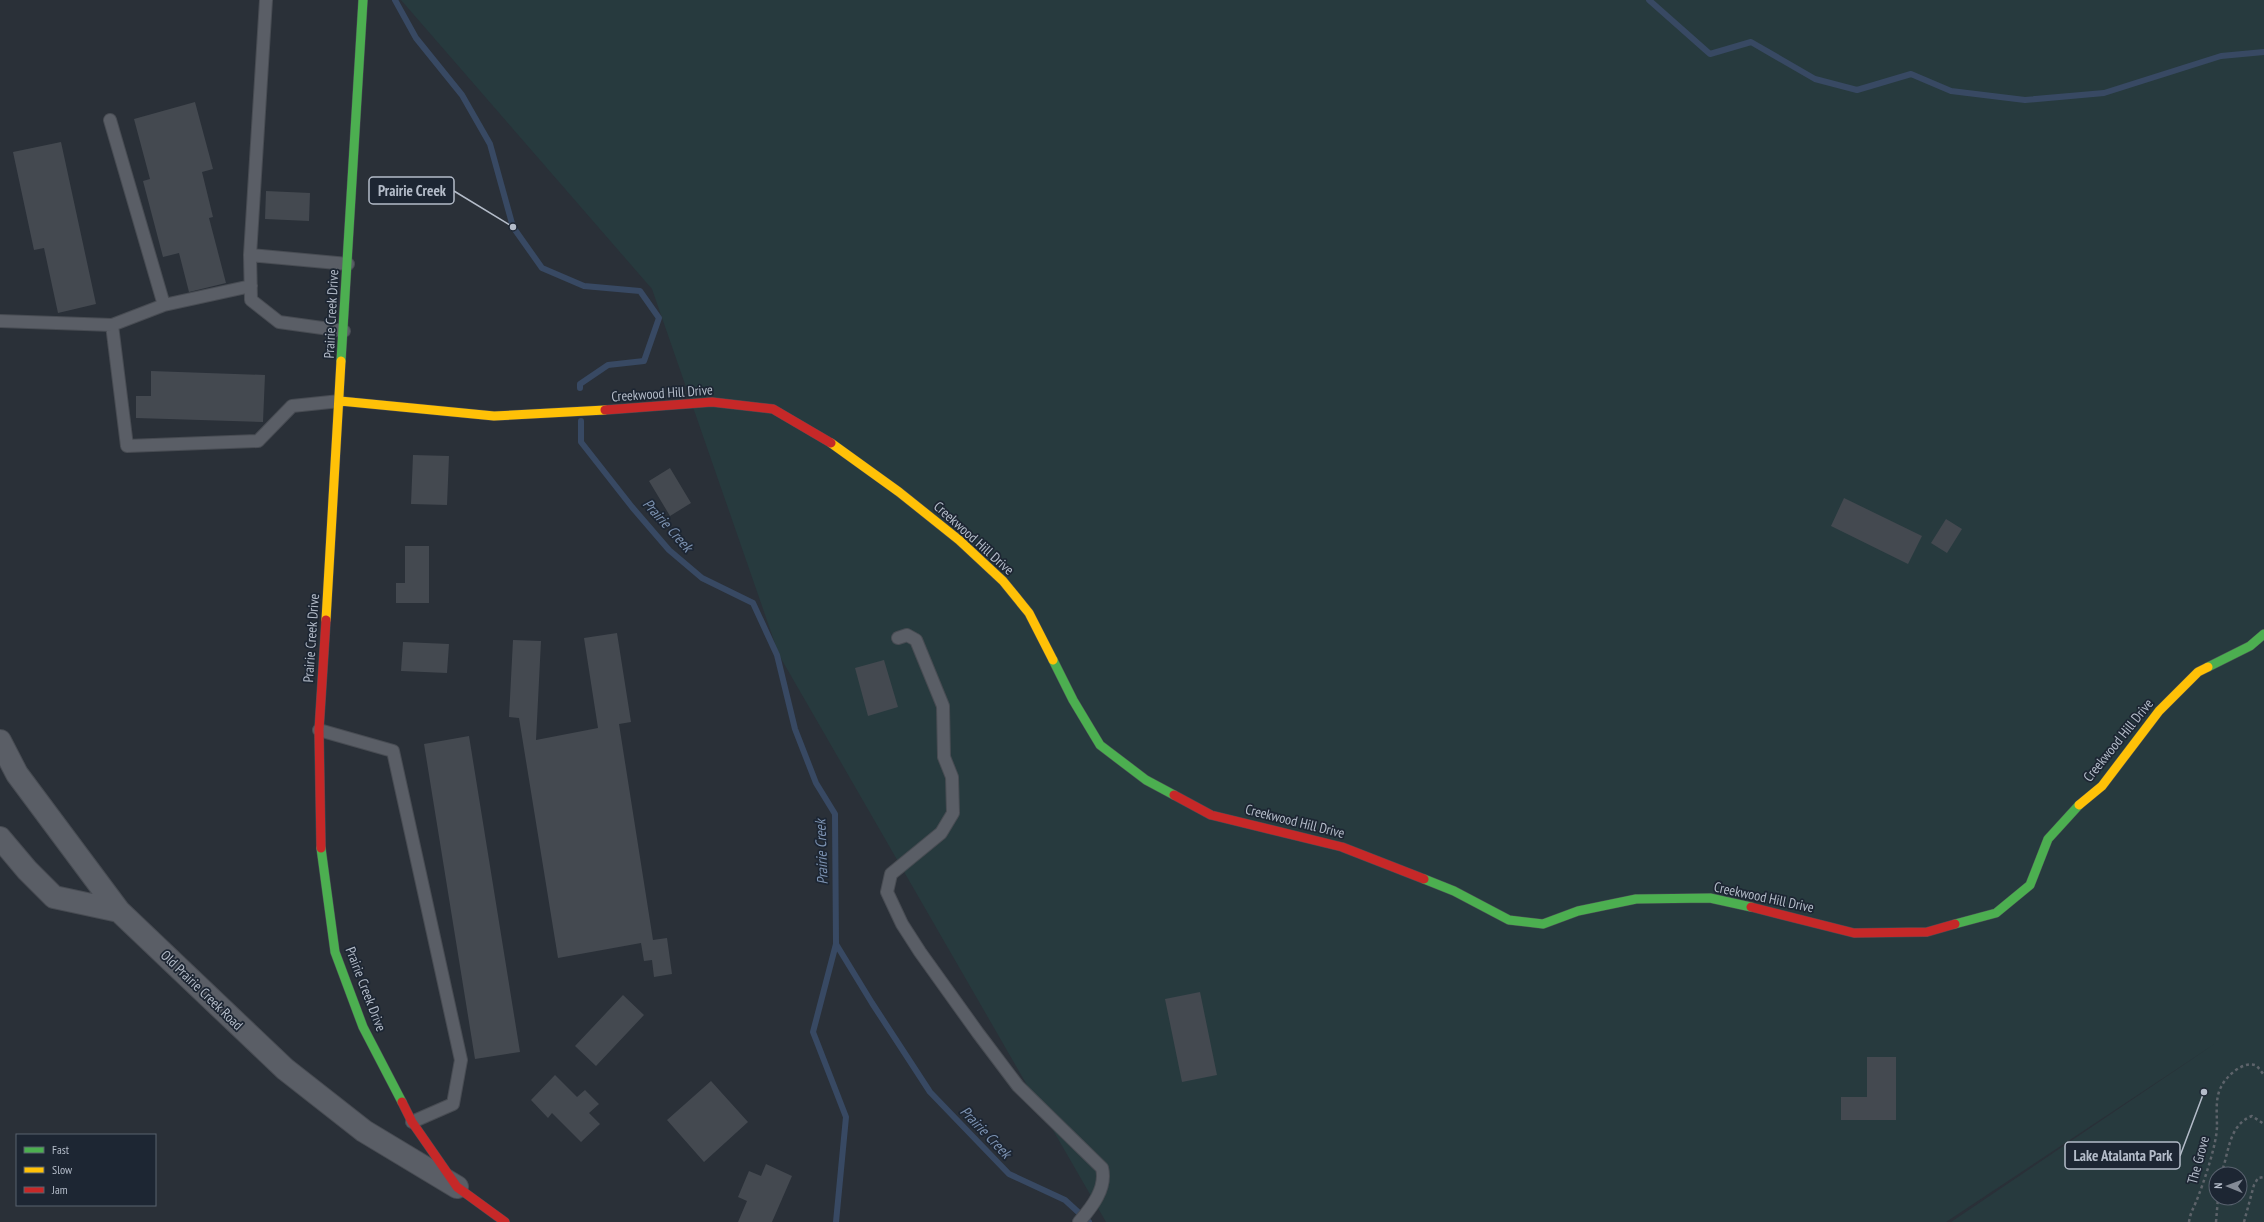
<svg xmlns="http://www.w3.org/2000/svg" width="2264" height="1222" font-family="'PT Sans Narrow',sans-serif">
<rect width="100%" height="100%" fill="#2a3038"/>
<path fill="#273a3e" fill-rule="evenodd" d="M401 0H2264V1222H1951L2216 1043 1946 1222H1106L779 655 652 289ZM2216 1174H2240V1198H2216Z"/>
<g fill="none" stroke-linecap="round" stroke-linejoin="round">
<path stroke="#384963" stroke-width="6" d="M395 0 416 38 462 95 490 144 513 227 542 268 584 286 640 291 659 318 644 361 608 365 580 384V388
M1649 0 1710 54 1751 42 1815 79 1857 90 1911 74 1951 91 2025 100 2104 93 2221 56 2264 52
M581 421V442L632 507 669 550 702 578 753 603 777 655 795 729 816 783 835 814 836 944 872 1003 930 1092 1009 1174 1065 1200 1089 1222
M836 1222 846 1117 813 1032 836 944"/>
</g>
<path fill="#444950" d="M195 102 213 169 202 172 213 217 209 218 226 283 189 292 179 253 163 257 143 181 150 179 134 119Z
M61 142 96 304 58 313 44 248 34 250 13 152Z
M266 191 310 193 309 221 265 219Z
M151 371 265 375 263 422 136 418V396H151Z
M413 455 449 456 447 505 411 504Z
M670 468 691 503 670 516 649 481Z
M1844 498 1922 536 1908 564 1831 526Z
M1946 519 1962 529 1947 553 1931 543Z
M405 546H429V603H396V583H405Z
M617 633 631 722 619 724 653 940 667 938 672 974 654 977 652 960 644 961 641 943 558 958 519 718 509 717 513 640 541 641 536 740 598 728 584 638Z
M403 642 449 644 447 673 401 671Z
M884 660 898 707 868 716 855 668Z
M469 736 520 1052 475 1059 424 744Z
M1200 992 1217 1075 1182 1082 1165 999Z
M623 995 644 1015 596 1066 575 1046Z
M1867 1057H1896V1120H1841V1097H1867Z
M555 1075 577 1097 585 1090 599 1104 589 1113 600 1124 581 1142 552 1113 548 1118 531 1100Z
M711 1081 748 1122 704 1162 667 1120Z
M766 1164 792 1176 772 1222H738L747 1201 738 1197 749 1171 761 1176Z"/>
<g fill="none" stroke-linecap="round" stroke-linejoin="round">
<g stroke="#484c53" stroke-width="14">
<path id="lane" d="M110 120 164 305
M250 255 266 0
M0 321 112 325 127 446 258 441 292 406 340 401
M112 325 164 305 251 286
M344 331 279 322 251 300 250 255 348 264
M898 638 907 635 916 640 943 706 944 757 952 777 953 813 941 833 891 874 887 892 902 924 920 952 978 1033 1018 1086 1102 1168C1107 1188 1092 1207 1079 1222
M319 730 393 751 461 1060 453 1104 412 1122"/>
</g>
<g stroke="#484c53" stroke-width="24">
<path id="street" d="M0 741 17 774 119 911 285 1069 364 1131 457 1187
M0 838 27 870 54 897 119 911"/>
</g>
<g stroke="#484c53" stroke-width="10">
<path id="fast" d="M341 361 363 0
M1053 660 1073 700 1100 745 1146 780 1174 795
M2208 667 2250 646 2264 634
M321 848 335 952 363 1027 402 1102
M1424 879 1454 891 1509 920 1543 924 1578 911 1636 899 1710 898 1751 907
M1955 924 1996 913 2030 885 2048 839 2079 805"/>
</g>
<g stroke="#484c53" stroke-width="10">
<path id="slow" d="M340 401 494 416 605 410
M831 443 899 492 959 540 1003 581 1029 613 1053 660
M326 620 341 361
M2079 805 2102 786 2159 711 2198 672 2208 667"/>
</g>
<g stroke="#484c53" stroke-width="10">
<path id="jam" d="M605 410 712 402 773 409 831 443
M1174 795 1211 815 1342 847 1424 879
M321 848 319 730 326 620
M1751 907 1854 933 1927 932 1955 924
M402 1102 412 1122 457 1187 505 1222"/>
</g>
<path stroke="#5d636a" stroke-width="2.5" stroke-dasharray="3 3" stroke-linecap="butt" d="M2221 1174C2229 1154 2228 1125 2252 1116L2264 1124
M2189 1222C2190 1214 2193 1209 2196 1202 2203 1185 2217 1144 2217 1126 2217 1114 2215 1098 2221 1087 2226 1076 2245 1059 2257 1066L2264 1075
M2216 1222 2218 1198
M2244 1222 2254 1185 2258 1178 2264 1177"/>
<use href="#lane" stroke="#5a5e66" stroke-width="12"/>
<use href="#street" stroke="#5a5e66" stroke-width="22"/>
<use href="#fast" stroke="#4caf50" stroke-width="9"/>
<use href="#slow" stroke="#ffc107" stroke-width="9"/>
<use href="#jam" stroke="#c62828" stroke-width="9"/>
</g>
<g text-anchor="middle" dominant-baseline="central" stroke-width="3.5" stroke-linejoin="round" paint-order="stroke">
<g font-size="14" fill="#b4bcc9" stroke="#1d2633">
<text transform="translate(331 314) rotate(-87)">Prairie Creek Drive</text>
<text transform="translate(662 393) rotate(-4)">Creekwood Hill Drive</text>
<text transform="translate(974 538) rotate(42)">Creekwood Hill Drive</text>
<text transform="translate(311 638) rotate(-86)">Prairie Creek Drive</text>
<text transform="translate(2118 740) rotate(-51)">Creekwood Hill Drive</text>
<text transform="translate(1295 821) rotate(14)">Creekwood Hill Drive</text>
<text transform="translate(1764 897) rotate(12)">Creekwood Hill Drive</text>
<text transform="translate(366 989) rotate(69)">Prairie Creek Drive</text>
<text transform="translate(202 990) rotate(44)">Old Prairie Creek Road</text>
<text transform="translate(2198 1160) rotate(-75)">The Grove</text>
</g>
<g font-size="15" font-style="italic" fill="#7c92b1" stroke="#1d2633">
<text transform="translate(668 525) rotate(48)">Prairie Creek</text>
<text transform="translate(821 852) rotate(-92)">Prairie Creek</text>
<text transform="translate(986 1132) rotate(46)">Prairie Creek</text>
</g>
</g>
<path fill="none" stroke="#b4bcc9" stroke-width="1.5" d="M513 227L454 191M2204 1092L2180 1156"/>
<g fill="#b4bcc9" stroke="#1d2633" stroke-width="1.5">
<circle cx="513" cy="227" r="4"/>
<circle cx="2204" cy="1092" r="4"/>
</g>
<g fill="#1d2633" stroke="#b4bcc9" stroke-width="1.5">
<rect x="369" y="177" width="85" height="27" rx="4"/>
<rect x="2065" y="1142" width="115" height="27" rx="4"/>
</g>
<g font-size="15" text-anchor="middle" font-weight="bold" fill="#b4bcc9">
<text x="412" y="196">Prairie Creek</text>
<text x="2123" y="1161">Lake Atalanta Park</text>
</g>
<rect x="16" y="1134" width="140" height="72" fill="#1d2633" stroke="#59626f"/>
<rect x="24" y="1147" width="20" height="6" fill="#4caf50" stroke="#59626f"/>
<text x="52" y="1154" font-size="12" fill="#b4bcc9">Fast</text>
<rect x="24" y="1167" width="20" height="6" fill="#ffc107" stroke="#59626f"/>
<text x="52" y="1174" font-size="12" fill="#b4bcc9">Slow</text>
<rect x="24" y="1187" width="20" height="6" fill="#c62828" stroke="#59626f"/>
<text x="52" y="1194" font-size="12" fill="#b4bcc9">Jam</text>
<g transform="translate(2228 1186) rotate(271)"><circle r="19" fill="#1d2633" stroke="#59626f"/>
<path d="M0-3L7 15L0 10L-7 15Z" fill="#848b96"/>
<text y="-6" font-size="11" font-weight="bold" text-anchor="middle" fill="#b4bcc9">N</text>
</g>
</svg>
